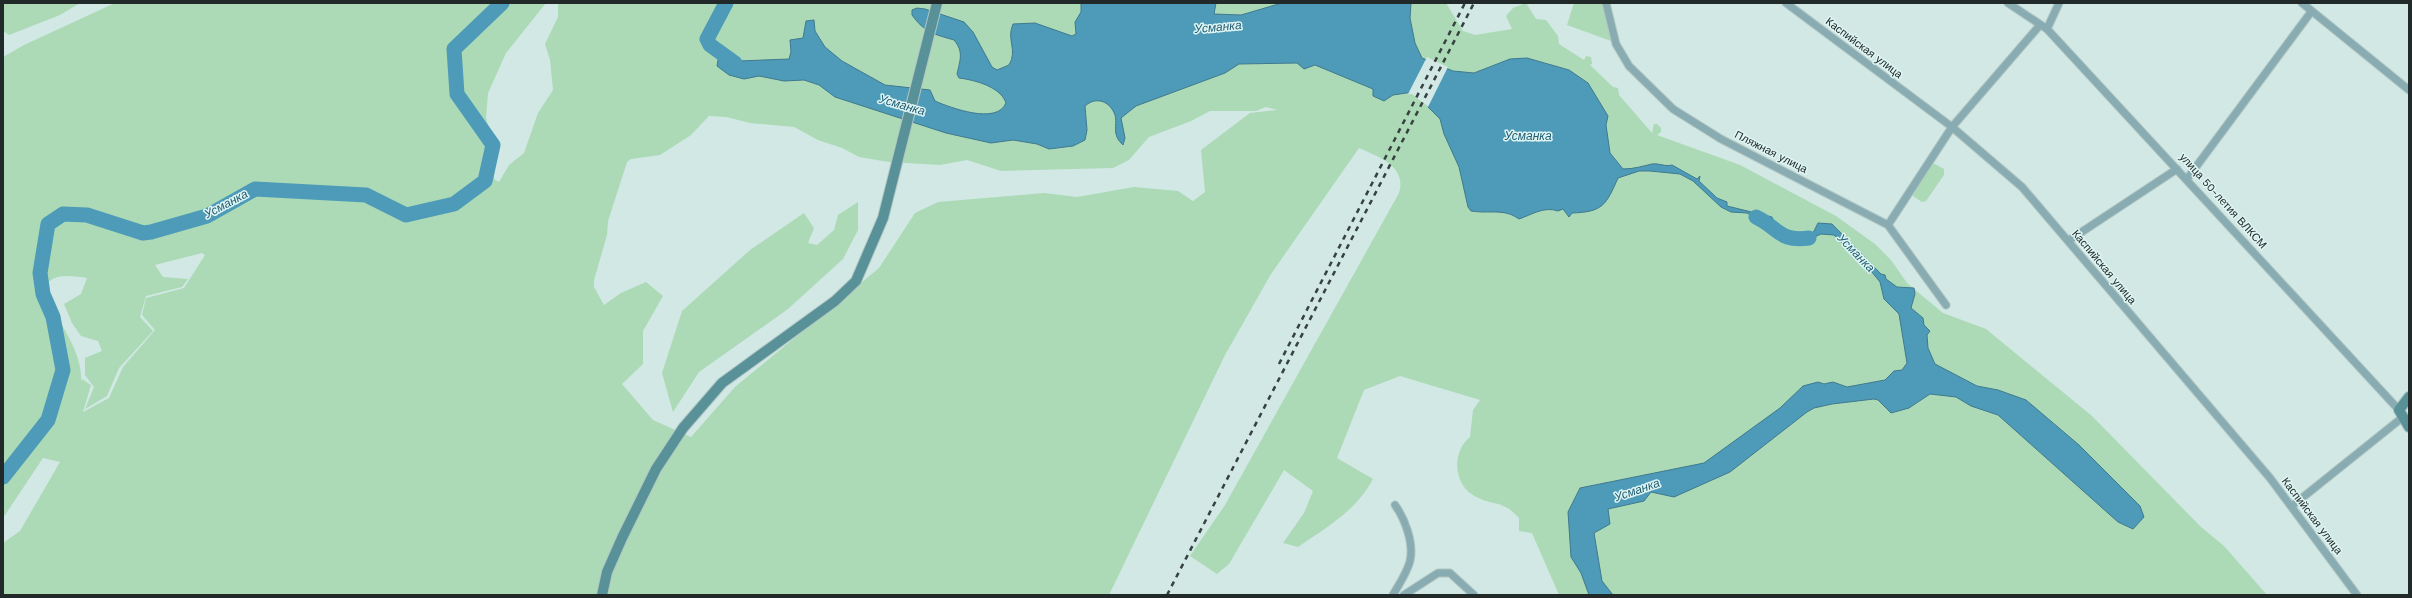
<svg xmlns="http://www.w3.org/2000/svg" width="2412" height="598" font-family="'Work Sans',sans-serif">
<rect width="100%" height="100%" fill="#d1e8e5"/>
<path fill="#acdab6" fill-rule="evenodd" d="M3 3H80L60 15 9 35 3 31Z
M115 3H546L506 53 488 93 486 117 495 156 494 179 499 182 509 165 524 153 538 113 553 90 550 60 545 44 558 17V3H1446L1463 31 1475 35 1512 29 1506 16 1513 8 1526 3 1536 19 1546 20 1558 36 1559 44 1584 60 1586 56 1591 57 1592 64 1590 65 1613 87 1618 88 1619 95 1652 133 1654 124H1657L1661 128V132L1657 135 1740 165 1836 216 1875 244 1891 260 1907 283 1943 313 1986 329 2092 416 2201 527 2224 546 2267 595H1752L1751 593 1750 595H1559L1532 533 1519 531V518C1501 498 1492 507 1473 495 1453 483 1452 451 1470 437L1473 410 1480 400 1400 376 1364 390 1337 458 1373 479C1356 511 1327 527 1298 547L1283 543 1304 513 1313 491 1284 470 1229 564 1217 574 1190 556 1225 505 1399 193C1407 166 1379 157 1359 148L1271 274 1225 355 1109 595H3V543L20 531 60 462 43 458 3 518V57L24 45ZM1266 107 1277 110 1250 113 1201 150 1205 192 1193 201 1178 191 1134 187 1077 197 1044 193 938 202 915 213 879 268 735 387 691 437 653 420 622 384 643 364V331L663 296 646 282 621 293 604 305 594 287V280L607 235 608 221 627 162 631 159 660 155 691 135 709 116 726 117 750 123 794 127 818 140 842 148 859 157 889 162 940 165 967 160 1001 171 1113 168 1129 160 1149 137 1191 121 1210 111H1256ZM202 253 205 255 184 288 146 298 142 315 155 330 123 367 109 398 83 412 91 385 82 379 81 381C83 350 55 318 44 292 48 271 72 276 87 278L81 294 64 304 72 323 81 336 98 341 102 351 85 358V375L94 387 85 409 107 396 119 368 153 331 140 317 146 296 182 287 188 279 163 277 155 265Z
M1574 3H1602L1611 41 1567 25Z
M1930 164H1935L1944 169V175L1926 201 1922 202 1913 196 1912 191Z
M858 202V230L843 259 788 309 699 372 673 412 662 373 682 311 750 250 804 213 814 228 808 243 817 245 834 230 838 215Z"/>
<path fill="#4d9bb9" stroke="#40798e" d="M1081 3H1216L1214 14 1241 15 1282 3H1411L1410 18 1415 43 1422 58 1453 71 1474 73 1510 59 1527 58 1569 70 1588 83 1608 116 1606 125 1610 153 1623 169C1634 169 1643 166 1652 164 1659 163 1665 167 1672 165L1697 179 1700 176 1699 181 1717 198 1727 202V206L1772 217C1774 220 1774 226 1777 228 1787 237 1800 236 1813 233L1818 223 1832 224 1881 274 1885 275 1886 279 1897 287 1914 288 1915 294 1911 308 1923 318 1924 325 1930 331 1927 335 1928 348 1935 364 1977 386 1998 390 2026 400 2079 445 2140 506 2144 517 2133 529 2118 522 1998 415 1971 406 1956 397 1930 394 1909 408 1891 413 1878 400 1874 399 1832 404 1814 408 1807 412 1730 472 1674 497 1651 492 1644 501 1608 509 1610 524 1594 533 1602 581 1613 595H1589L1581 573 1571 557 1568 512 1580 488 1704 463 1780 408 1803 386 1818 382 1824 384 1833 382 1847 387 1885 380 1894 371 1902 370 1907 363 1899 314 1884 299 1880 282 1871 271 1834 235 1821 234 1808 240 1795 241 1747 213 1731 212 1721 207 1693 181 1680 174 1650 171H1639L1618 178C1606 205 1603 212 1572 213L1569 217 1563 209 1558 211C1544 206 1531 215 1519 219 1504 208 1489 214 1471 211L1468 207 1459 167 1444 134 1440 119 1413 92 1393 95 1384 101 1373 96V89L1315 65 1304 69 1297 63 1239 64 1225 73 1136 106 1121 118 1125 138 1123 145C1121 143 1118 140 1117 137 1114 131 1117 122 1115 115 1110 101 1096 96 1085 106L1087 130 1085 140 1073 146 1049 149 1037 144 1013 140 991 143 946 133 835 97 819 85 804 80 784 81 759 76 744 79 729 75 717 66 720 49 739 61 789 59 791 52 790 40 803 38 806 21 814 20 815 31 825 47 842 61 885 85 930 90 935 101C951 108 997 125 1006 103 1001 87 975 80 959 78L957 74C960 60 964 52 954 40 934 34 925 33 912 15V10L917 8 925 9 964 22 973 32 992 67 997 70 1009 65C1018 50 1006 40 1013 24L1035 23 1072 36 1076 34 1075 22 1081 12Z"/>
<path fill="#d1e8e5" d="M1427 57 1448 67 1428 107 1412 94H1408Z"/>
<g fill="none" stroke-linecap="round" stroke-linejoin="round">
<path stroke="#4d9bb9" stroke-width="15" d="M726 3 707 39 710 45 735 63
M1756 217C1779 228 1779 242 1809 238
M3 477 48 420 63 370 53 317 43 294 40 273 48 224 63 214 87 215 143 233 151 232 207 216 255 189 366 195 406 215 454 204 485 181 493 145 457 94 454 49 502 3"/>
<g stroke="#b1c6c3" stroke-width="9">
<path id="street" d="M1606 3 1616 44 1629 66 1673 109 1721 139 1888 225 1946 305
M1786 3 1952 127 2022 187 2270 478 2357 595
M2008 3 2047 29 2399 410
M2302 3 2409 90
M2047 29 2059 3
M2187 179 2311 12
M1888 225 1952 127 2040 25
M2068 241 2177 169
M2292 506 2403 417
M1393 595C1399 584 1407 573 1410 561 1414 543 1405 519 1395 505
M1404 595 1438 573H1450L1474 595"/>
</g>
<g stroke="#b1c6c3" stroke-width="12">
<path id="secondary" d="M2409 397 2399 410 2409 427
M602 595 607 572 622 538 656 469 683 428 722 383 835 301 856 281 883 218 937 3"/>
</g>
<use href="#street" stroke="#88acb1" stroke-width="7"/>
<use href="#secondary" stroke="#599199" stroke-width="10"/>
<path stroke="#364140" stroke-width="2.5" stroke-dasharray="5 5" stroke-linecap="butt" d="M1279 364 1465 3
M1167 595 1474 3"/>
</g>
<g text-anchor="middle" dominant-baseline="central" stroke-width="3" stroke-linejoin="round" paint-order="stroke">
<g font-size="11" fill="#212a29" stroke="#def5f3">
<text transform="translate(1864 48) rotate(37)">Каспийская улица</text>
<text transform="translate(1771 152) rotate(27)">Пляжная улица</text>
<text transform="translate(2223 201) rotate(48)">улица 50-летия ВЛКСМ</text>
<text transform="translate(2104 267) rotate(50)">Каспийская улица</text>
<text transform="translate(2312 516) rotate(53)">Каспийская улица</text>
</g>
<g font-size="12" font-style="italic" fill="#1e5b71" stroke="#def5f3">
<text transform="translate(1218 27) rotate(-5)">Усманка</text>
<text transform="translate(902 105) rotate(16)">Усманка</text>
<text x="1528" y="136">Усманка</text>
<text transform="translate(226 204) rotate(-28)">Усманка</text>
<text transform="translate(1856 253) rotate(46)">Усманка</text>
<text transform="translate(1637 490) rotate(-19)">Усманка</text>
</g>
</g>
<rect width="2412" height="598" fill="none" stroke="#212a29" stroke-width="8"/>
</svg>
